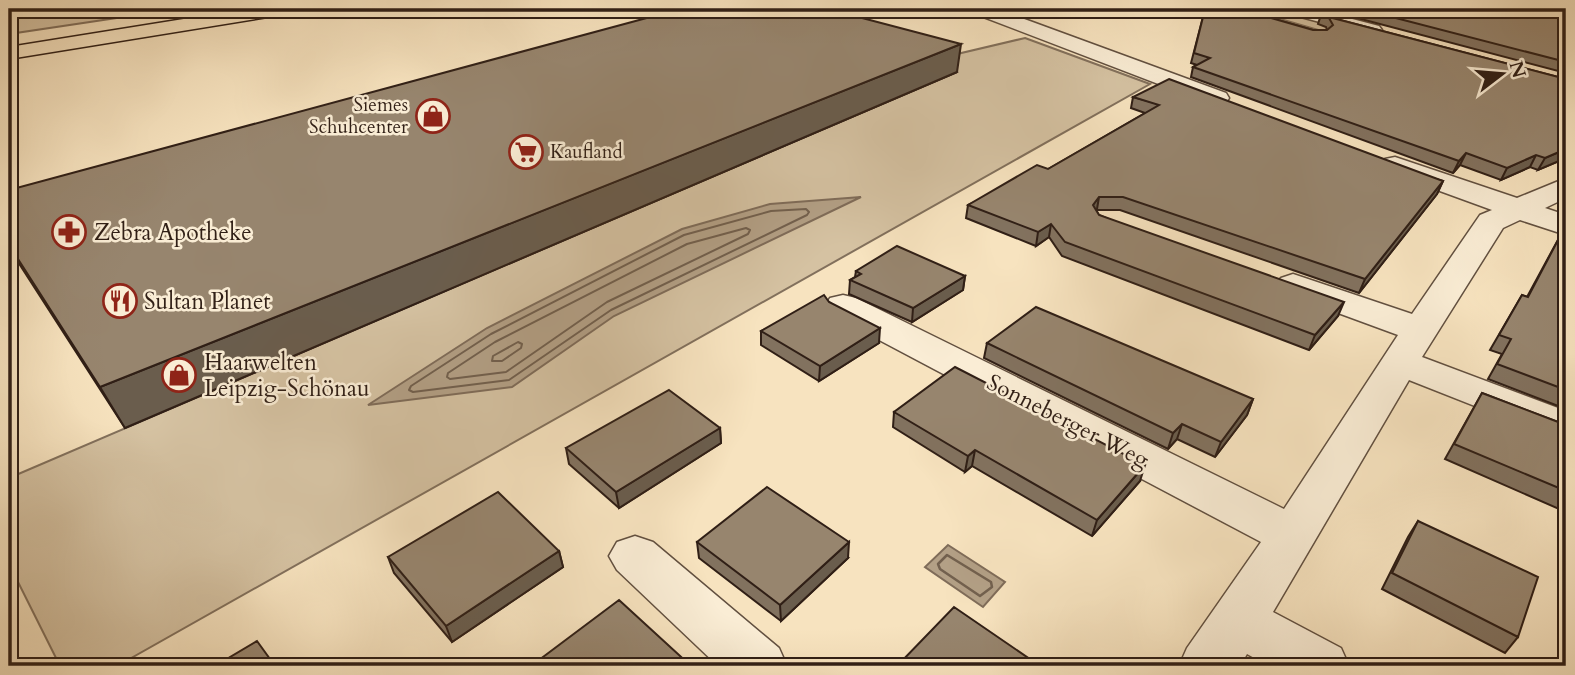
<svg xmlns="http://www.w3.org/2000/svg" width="1575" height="675" font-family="Cardo,serif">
<rect width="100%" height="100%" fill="#f7e3bf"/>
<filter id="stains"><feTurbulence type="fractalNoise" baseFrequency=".00286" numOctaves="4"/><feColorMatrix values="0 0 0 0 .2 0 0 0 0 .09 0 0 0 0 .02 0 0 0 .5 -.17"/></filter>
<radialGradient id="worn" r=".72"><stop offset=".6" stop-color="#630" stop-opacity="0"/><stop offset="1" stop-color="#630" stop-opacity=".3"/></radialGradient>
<path fill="#d5c2a2" stroke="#82705c" stroke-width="2" d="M9 9H177L9 34Z
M1269 9H1278L1363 33 1346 38 1259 13Z
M1025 38 1150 84 117 666H60L9 564V478L957 72 936 59Z"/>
<path fill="#b3a086" stroke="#7f6c59" stroke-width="2" d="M861 197 614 316 512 387 368 405 487 328 682 229 770 204Z
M948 545 1005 582 983 607 925 567Z"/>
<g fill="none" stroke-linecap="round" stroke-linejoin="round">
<path stroke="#72604e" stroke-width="2" d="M806 209 809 212 807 215 611 310 509 380 413 392 409 390 411 386 491 334 684 235 771 211Z
M746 228 750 230 748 234 607 302 506 372 450 379 447 377 448 373 495 342 687 244Z
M518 342 522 344 521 348 502 361H492L493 356Z"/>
<path stroke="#72604e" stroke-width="2.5" d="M947 555 991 582 992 587 980 596 940 569 938 564Z"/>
<g stroke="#625040" stroke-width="3">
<path id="minor" d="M971 9H997L1226 93 1229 98 1226 103 1217 105 1208 103 973 13Z
M1284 9H1314L1379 26 1382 30 1379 34 1372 36 1286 13Z
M1395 157 1517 198 1566 178V198L1545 208 1566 215V235L1520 220 1503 228 1422 357 1566 411V442L1409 380 1273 612 1341 648 1349 666H1269L1247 654 1240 666H1179L1187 648 1261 542 830 314 825 306 830 298 843 295 856 298 1284 509 1398 335 1281 292 1275 285 1281 278 1293 274 1305 278 1412 314 1480 215 1492 210 1385 171 1381 165 1385 159Z
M635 536 653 542 779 648 787 666H718L617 570 609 556 617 542Z"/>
</g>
<g stroke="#301f16" stroke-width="3">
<path id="major" d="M246 9H289L280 15 9 59V47Z"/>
</g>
<use href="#minor" fill="#faedd5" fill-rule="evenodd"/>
<use href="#major" fill="#f7e3bf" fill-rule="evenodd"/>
</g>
<path fill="#82725f" stroke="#301f16" stroke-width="2" d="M1205 9 1243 10 1313 30H1327L1326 27 1318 24 1321 15 1566 79V158L1538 170 1530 167 1501 180 1460 165 1453 173 1191 77 1193 67 1197 65 1191 63Z
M1269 9H1286L1284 15Z
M1323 9H1553L1566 11V71L1562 72Z
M957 72 125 428 9 248V190Z
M1133 97 1443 181 1437 194 1359 293 1120 210H1096L1099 215 1338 316 1309 350 1062 256 1049 237 1036 246 966 218 968 205 1048 169 1145 113 1131 108Z
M1566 225V409L1488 379 1502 354 1490 350 1522 295 1527 297Z
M856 271 965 276 963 290 912 322 849 294 850 280 855 277Z
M829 302 879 343 819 381 761 345V331Z
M987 343 1253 399 1247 415 1215 457 1177 439 1168 449 984 358Z
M1482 393 1566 425V512L1445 459Z
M894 412 1140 481 1092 536 972 466 965 472 893 427Z
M720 428 721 443 619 508 569 464 566 448Z
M1418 521 1518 637 1505 653 1382 589 1408 537Z
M697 542 848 558 781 621 699 558Z
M559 551 563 567 452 642 394 573 388 557Z"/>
<path fill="#6a5d4d" stroke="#301f16" stroke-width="2" d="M961 44 957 72 125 428 100 387Z
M1566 64V71L1562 72Z
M1566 149V158L1538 170 1545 158Z
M1466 153 1460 165 1453 173 1459 161Z
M1536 155 1530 167 1501 180 1507 168Z
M1443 181 1437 194 1359 293 1365 279Z
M1099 197 1097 209 1090 217 1093 205Z
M1051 224 1049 237 1036 246 1038 232Z
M965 276 963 290 912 322 913 308Z
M1344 302 1338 316 1309 350 1315 335Z
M880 328 879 343 819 381 820 366Z
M1253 399 1247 415 1215 457 1221 442Z
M1182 424 1177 439 1168 449 1173 433Z
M720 428 721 443 619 508 616 492Z
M975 450 972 466 965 472 968 456Z
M1145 465 1140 481 1092 536 1097 520Z
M849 542 848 558 781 621 780 605Z
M559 551 563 567 452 642 446 626Z"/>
<path fill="#97856e" stroke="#301f16" stroke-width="2" d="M680 9H828L961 44 100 387 9 245V190Z
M1205 9H1242L1243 10 1313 30H1327L1333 25 1329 18 1321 15 1566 79V149L1545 158 1536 155 1507 168 1466 153 1459 161 1193 67 1210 58 1194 53Z
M1361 9H1553L1566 11V62Z
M1169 79 1443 181 1365 279 1123 197H1099L1093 205 1099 215 1344 302 1315 335 1065 242 1051 224 1038 232 968 205 1037 165 1048 169 1159 105 1133 97Z
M1566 225V390L1497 364 1511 339 1499 335 1522 295 1528 297Z
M897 246 965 276 913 308 850 280 861 274 856 271Z
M824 295 829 302 880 328 820 366 761 331Z
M1036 307 1253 399 1221 442 1182 424 1173 433 987 343Z
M955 367 1145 465 1097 520 975 450 968 456 894 412Z
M669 390 720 428 616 492 566 448Z
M1482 393 1566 425V491L1454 444Z
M767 487 849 542 780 605 697 542Z
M498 492 559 551 446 626 388 557Z
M1418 521 1538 577 1518 637 1392 573Z
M619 600 691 666H531Z
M954 607 1040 666H897Z
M257 641 275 666H215Z"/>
<defs>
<g id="shop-ring" transform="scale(1.75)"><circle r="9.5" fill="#faedd5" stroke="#8f2418" stroke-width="1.5"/><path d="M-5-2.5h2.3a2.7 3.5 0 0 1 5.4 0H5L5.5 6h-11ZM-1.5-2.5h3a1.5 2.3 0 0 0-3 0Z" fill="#8f2418"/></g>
<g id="supermarket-ring" transform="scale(1.75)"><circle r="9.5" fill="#faedd5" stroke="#8f2418" stroke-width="1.5"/><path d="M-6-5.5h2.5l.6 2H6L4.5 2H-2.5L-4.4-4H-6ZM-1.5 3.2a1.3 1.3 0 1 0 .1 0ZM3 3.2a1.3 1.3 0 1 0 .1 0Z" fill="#8f2418"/></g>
<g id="pharmacy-ring" transform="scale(1.75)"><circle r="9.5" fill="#faedd5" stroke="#8f2418" stroke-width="1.5"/><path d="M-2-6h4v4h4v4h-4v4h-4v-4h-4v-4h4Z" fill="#8f2418"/></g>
<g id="restaurant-ring" transform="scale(1.75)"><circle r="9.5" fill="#faedd5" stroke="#8f2418" stroke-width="1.5"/><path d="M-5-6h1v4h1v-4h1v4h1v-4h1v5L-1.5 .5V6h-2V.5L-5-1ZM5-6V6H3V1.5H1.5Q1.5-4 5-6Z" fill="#8f2418"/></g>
</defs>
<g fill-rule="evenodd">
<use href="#shop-ring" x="433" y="116"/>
<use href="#supermarket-ring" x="526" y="152"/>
<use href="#pharmacy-ring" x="69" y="232"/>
<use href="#restaurant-ring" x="120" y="301"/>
<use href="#shop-ring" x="179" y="375"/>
</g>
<g text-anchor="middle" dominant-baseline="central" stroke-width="5" stroke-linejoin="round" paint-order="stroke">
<g font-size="19" fill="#301f16" stroke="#faedd5" text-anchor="end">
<text x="408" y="105">Siemes<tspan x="408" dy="22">Schuhcenter</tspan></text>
<text x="550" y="152" text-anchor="start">Kaufland</text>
</g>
<g font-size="23" fill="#301f16" stroke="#faedd5" text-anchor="start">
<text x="94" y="232">Zebra Apotheke</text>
<text x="144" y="301">Sultan Planet</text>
<text x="204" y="362">Haarwelten<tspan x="204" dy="26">Leipzig-Schönau</tspan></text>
</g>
<g font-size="23" fill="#301f16" stroke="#faedd5">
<text transform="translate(1068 421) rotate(27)">Sonneberger Weg</text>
</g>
</g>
<rect width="1575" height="675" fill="none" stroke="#f7e3bf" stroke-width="35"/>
<rect x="10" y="10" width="1554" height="654" fill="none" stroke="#301f16" stroke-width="3.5"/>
<rect x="18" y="18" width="1540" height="640" fill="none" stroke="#301f16" stroke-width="2"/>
<g transform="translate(1502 74) rotate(74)" stroke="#faedd5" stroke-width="5" paint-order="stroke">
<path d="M0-5L12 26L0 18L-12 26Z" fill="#301f16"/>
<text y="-10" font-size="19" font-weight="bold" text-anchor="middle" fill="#301f16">N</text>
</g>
<rect width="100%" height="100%" filter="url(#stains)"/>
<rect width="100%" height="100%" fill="url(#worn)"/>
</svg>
